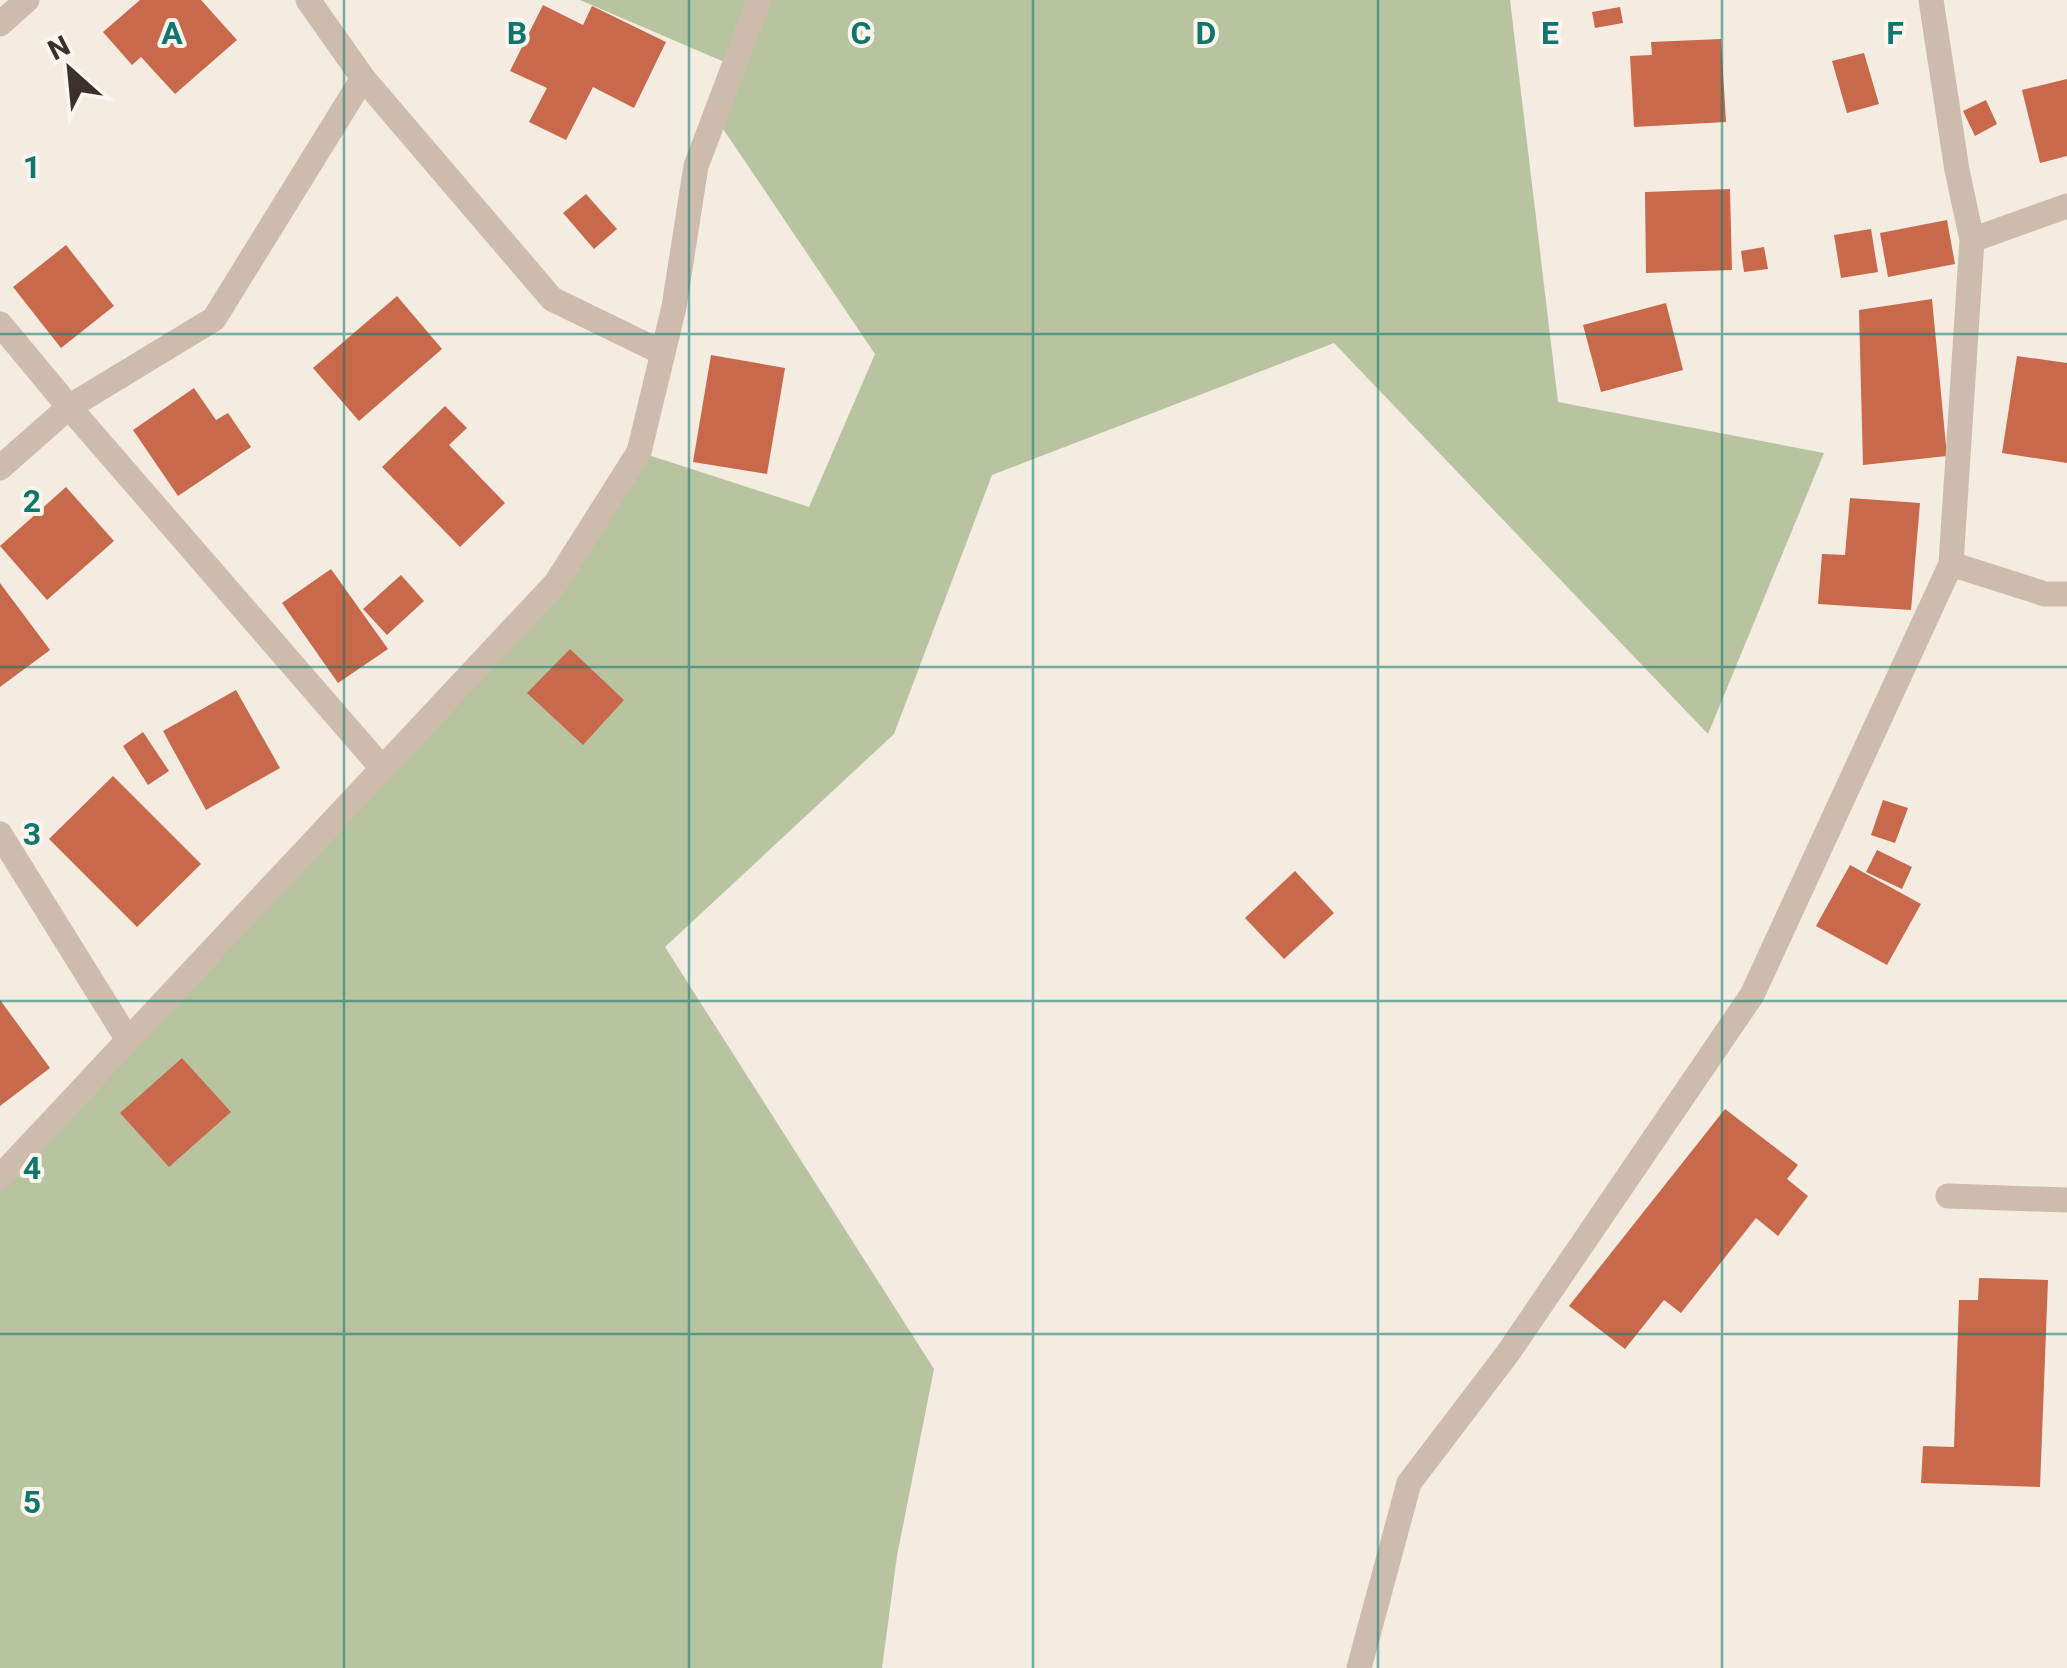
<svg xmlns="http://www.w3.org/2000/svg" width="2067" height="1668" font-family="Roboto,sans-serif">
<rect width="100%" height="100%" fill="#f4ebe1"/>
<path fill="#b8c4a0" d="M580 0H1510L1558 402 1824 453 1708 734 1334 343 992 475 894 734 665 947 934 1369 897 1556 882 1668H0V1190L153 1012 555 583 639 452 809 507 875 354 715 117 729 64Z"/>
<path fill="#c8694b" d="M140 0H201L237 40 175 94 141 57 132 65 103 32Z
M543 5 583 25 592 6 666 42 634 108 593 87 566 140 529 122 547 88 510 71Z
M1620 7 1623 23 1595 28 1592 12Z
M1721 39 1726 122 1634 127 1630 56 1652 55 1651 42Z
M1864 53 1879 104 1847 113 1832 61Z
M2067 79V156L2040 163 2022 90Z
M1986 100 1997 124 1975 136 1963 111Z
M1730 189 1732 270 1646 273 1645 192Z
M586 194 617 229 594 249 563 213Z
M1947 220 1955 264 1888 277 1880 233Z
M1871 229 1878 272 1841 278 1834 235Z
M66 245 114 306 61 348 13 287Z
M1764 247 1768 269 1744 272 1741 251Z
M397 296 442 349 359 421 313 368Z
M1932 299 1947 456 1863 465 1859 310Z
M1666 303 1683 370 1601 392 1583 325Z
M711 355 785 368 767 474 693 462Z
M2017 356 2067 363V463L2002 453Z
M194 388 216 420 228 413 251 447 178 496 133 430Z
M445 406 467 428 449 445 505 503 460 547 382 467Z
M66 487 114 541 47 600 0 546Z
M1850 498 1920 503 1911 610 1818 604 1822 554 1845 555Z
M331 569 388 649 338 683 282 603Z
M401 575 424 601 387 635 363 609Z
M0 583 50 650 0 687Z
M570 649 624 700 583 745 527 693Z
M236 690 280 768 206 810 163 731Z
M143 732 169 771 148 785 123 746Z
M113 776 201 864 137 927 49 839Z
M1883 800 1908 808 1895 843 1871 835Z
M1877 850 1912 867 1902 889 1866 872Z
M1850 865 1921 904 1887 965 1816 926Z
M1295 871 1334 913 1284 959 1245 918Z
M0 1000 50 1068 0 1106Z
M182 1058 231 1112 169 1167 120 1113Z
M1725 1109 1798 1165 1787 1179 1808 1196 1778 1236 1756 1218 1681 1313 1664 1300 1625 1349 1569 1306Z
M1979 1278 2048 1280 2040 1487 1921 1483 1923 1446 1954 1447 1959 1300H1978Z"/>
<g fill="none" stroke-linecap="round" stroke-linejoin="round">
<path stroke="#cdbbac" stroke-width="25" d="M0 24 27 0
M363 78 552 299 663 353
M1972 240 2067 206
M0 324 69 407 214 319 363 78 308 0
M0 468 69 407 382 768
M1951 564 2045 594H2067
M0 834 128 1040
M0 1177 556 583 639 452 674 307 696 166 759 0
M1948 1196 2067 1200
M1359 1668 1409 1483 1508 1353 1752 995 1951 564 1972 240 1957 170 1931 0"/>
</g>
<path fill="none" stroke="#0f766e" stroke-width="2.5" stroke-opacity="0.55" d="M344 0V1668M689 0V1668M1033 0V1668M1378 0V1668M1722 0V1668M0 334H2067M0 667H2067M0 1001H2067M0 1334H2067"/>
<g font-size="32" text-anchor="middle" font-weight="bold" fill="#0f766e" stroke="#fbf5ee" stroke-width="8" stroke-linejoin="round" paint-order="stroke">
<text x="172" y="44">A</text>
<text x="517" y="44">B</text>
<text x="861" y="44">C</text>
<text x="1206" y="44">D</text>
<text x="1550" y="44">E</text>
<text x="1895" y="44">F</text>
<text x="32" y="178">1</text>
<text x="32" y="512">2</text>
<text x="32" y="845">3</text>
<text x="32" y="1179">4</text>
<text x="32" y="1513">5</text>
</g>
<g transform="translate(70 70) rotate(333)" stroke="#fbf5ee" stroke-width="8" paint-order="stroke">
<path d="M0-8L18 38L0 25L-18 38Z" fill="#3b302b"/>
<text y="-15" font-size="28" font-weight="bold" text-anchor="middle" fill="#3b302b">N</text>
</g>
</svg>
